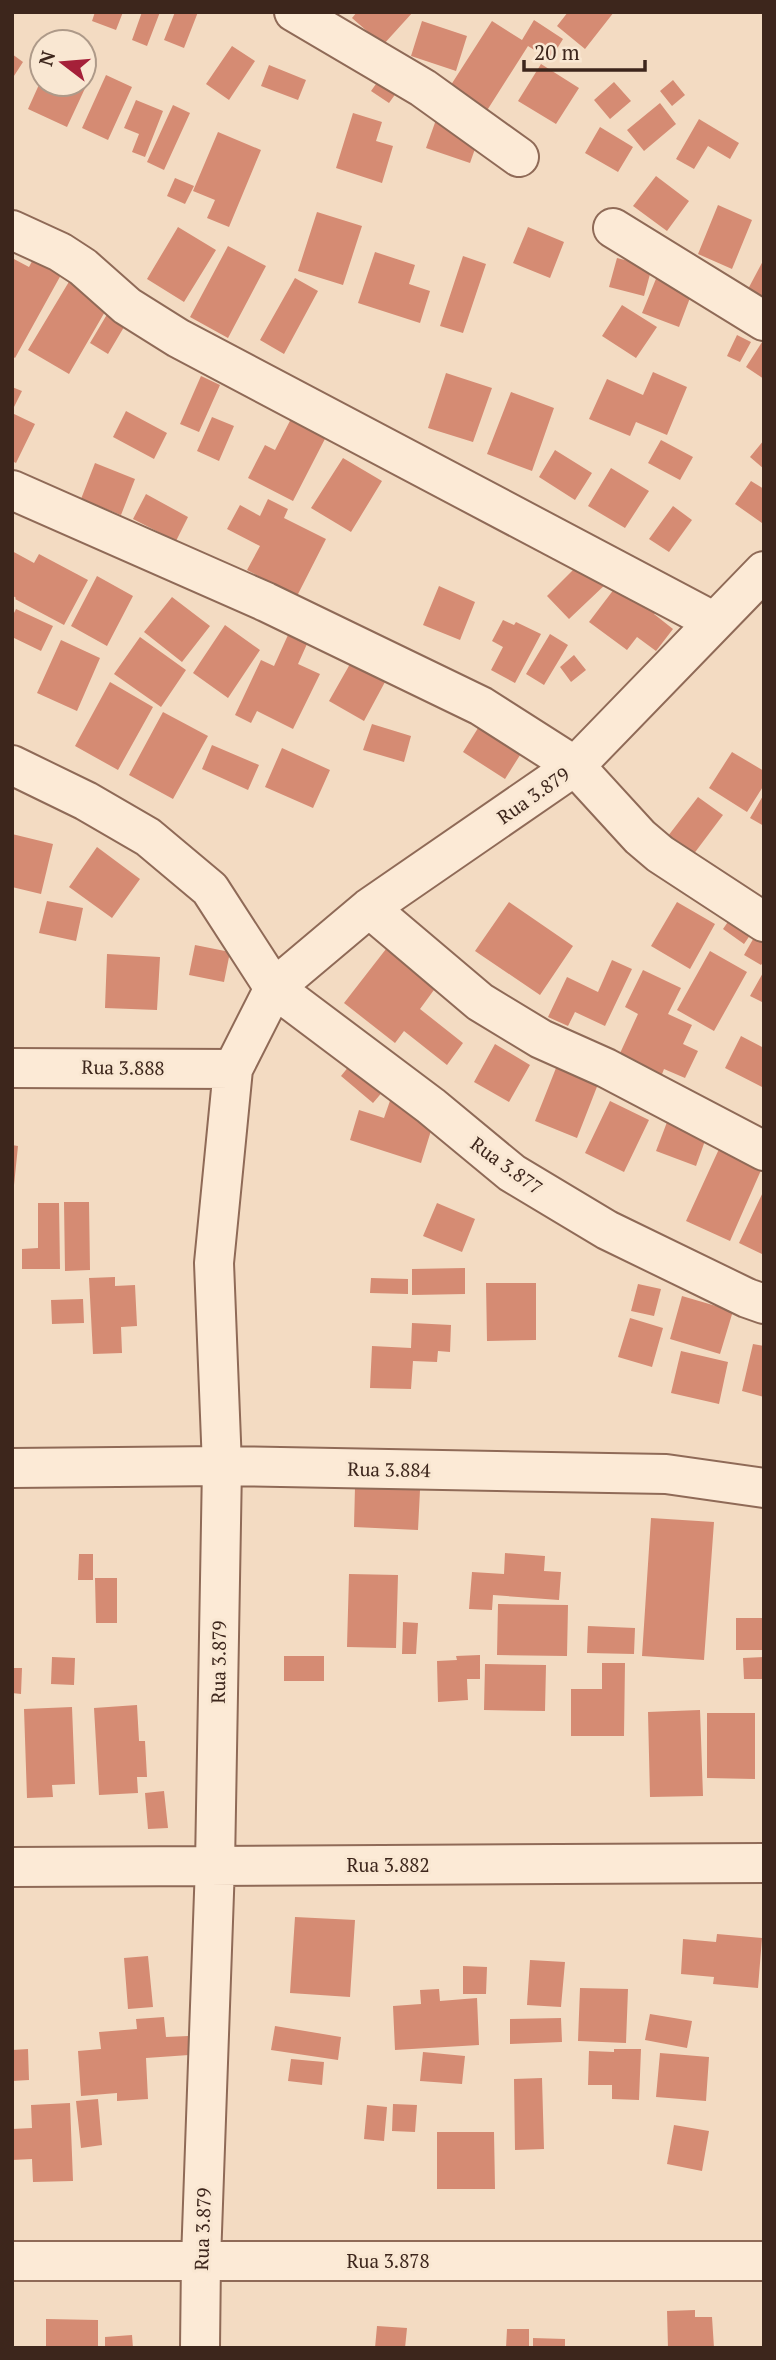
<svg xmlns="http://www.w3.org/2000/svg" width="776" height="2360" font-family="'PT Serif',serif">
<rect width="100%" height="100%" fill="#f3dbc2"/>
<path fill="#d58b73" d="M95 12H123L116 30 92 21Z
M142 12H160L147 46 132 40Z
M175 12H198L184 48 164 40Z
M357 12H413L383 45 352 18Z
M568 12H614L585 49 557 26Z
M534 20 563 39 550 60 528 46 486 112 449 88 492 21 522 40Z
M422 21 467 36 456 71 411 56Z
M232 46 255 61 229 100 206 84Z
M12 54 23 62 12 79Z
M84 64 94 69 67 127 28 109 42 78V84H84Z
M541 64 579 88 556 124 518 101Z
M269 65 306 80 298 100 261 86Z
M386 70 404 82 389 103 371 91Z
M106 75 132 87 108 140 82 128Z
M673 80 685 95 672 106 660 91Z
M614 82 631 101 610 119 594 100Z
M136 100 163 111 145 157 132 152 139 134 124 128Z
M660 103 676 124 644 151 627 130Z
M173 105 190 113 164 170 147 162Z
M353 113 382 122 376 141 393 146 382 183 336 168Z
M437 117 481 132 470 163 426 148Z
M699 119 739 143 730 159 708 146 694 169 676 159Z
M600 127 633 147 618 172 585 153Z
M218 132 261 150 229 227 207 218 215 200 193 191Z
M656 176 689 201 667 231 633 206Z
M175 178 194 186 185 204 167 196Z
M718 205 752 220 732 269 698 254Z
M317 212 362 226 343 285 298 271Z
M178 227 216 250 184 302 147 279Z
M528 227 564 242 550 278 513 263Z
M228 246 266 266 228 338 190 317Z
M39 248 67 264 15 358 12 356V258L29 267Z
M375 252 415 265 409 284 430 291 420 323 358 303Z
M463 256 486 264 463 333 440 326Z
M617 258 652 267 644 296 609 287Z
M764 259V300L747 291Z
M660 269 696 282 679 327 642 313Z
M295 278 318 291 284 354 260 340Z
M70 280 110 303 69 374 28 350Z
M622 305 657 327 636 358 602 336Z
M112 306 130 317 108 354 90 343Z
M737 335 751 342 740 362 727 356Z
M764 339V379L746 367Z
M653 372 687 387 667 435 636 422 630 436 589 419 607 379 643 395Z
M446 373 492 388 473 442 428 428Z
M201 376 220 385 199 432 180 424Z
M12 387 22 391 12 411Z
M511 392 554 408 532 471 487 454Z
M126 411 167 433 154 459 113 437Z
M12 413 35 424 16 463 12 461Z
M293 415 328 433 293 501 248 478 265 445 275 450Z
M212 417 234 426 219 461 197 451Z
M661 440 693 457 680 480 648 463Z
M764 440V469L750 457Z
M555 450 592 473 575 500 539 477Z
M343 458 382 481 351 532 311 508Z
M95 463 135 479 121 515 81 499Z
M611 468 649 491 625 528 588 506Z
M751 481 764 489V520L762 523 735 504Z
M146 494 188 517 176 541 133 519Z
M268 499 288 509 284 518 326 539 297 596 247 570 260 546 227 529 240 505 260 516Z
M673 506 692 520 669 552 649 539Z
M12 551 34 563 39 554 88 580 64 625 15 599 16 598 12 595Z
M585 558 608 582 569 619 547 596Z
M97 576 133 596 107 646 71 626Z
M624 576 661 604 654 614 673 629 656 651 637 637 627 650 589 622Z
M439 586 475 602 460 640 423 625Z
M172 597 210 626 182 662 144 632Z
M16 609 53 626 41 651 12 637V617Z
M503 620 514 625 516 622 541 634 515 683 491 670 503 647 492 641Z
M225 625 260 650 228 698 193 673Z
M550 634 568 645 544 685 526 674Z
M288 635 307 644 298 664 320 674 293 729 257 711 251 723 235 715 261 660 274 666Z
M140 637 186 670 161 707 114 674Z
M61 640 100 658 77 711 37 693Z
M574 655 586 670 571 682 560 667Z
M350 664 385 682 364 721 329 701Z
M110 682 153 707 118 770 75 746Z
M163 712 208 736 173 799 129 775Z
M485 717 527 744 505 779 463 752Z
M372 724 411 736 404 762 363 750Z
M212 745 259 765 248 790 202 769Z
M282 748 330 770 313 808 265 787Z
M732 752 764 771V785L747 812 709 788Z
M764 794V826L750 818Z
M698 797 723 815 693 855 668 836Z
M12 834 53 844 41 894 12 887Z
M97 847 140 879 112 918 69 887Z
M47 901 83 908 76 941 39 933Z
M509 902 573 946 540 995 475 951Z
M677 902 715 924 690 969 651 946Z
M736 910 757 925 744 944 723 929Z
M760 927 764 929V961L761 965 744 955Z
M393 940 442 979 420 1009 463 1043 447 1065 404 1031 395 1043 344 1003Z
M195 945 230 952 224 982 189 975Z
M710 951 747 972 714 1031 677 1010Z
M107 954 160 957 157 1010 105 1008Z
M612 960 632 969 605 1026 575 1012 568 1026 548 1017 567 977 598 992Z
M643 970 681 988 668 1014 692 1025 683 1044 698 1051 685 1078 664 1069 659 1082 616 1062 638 1014 625 1007Z
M764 971V1003L750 996Z
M741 1036 764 1048V1088L725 1068Z
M495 1044 530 1065 509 1102 474 1082Z
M358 1055 390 1083 373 1103 341 1076Z
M558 1063 600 1079 577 1138 535 1121Z
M392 1095 434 1121 421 1163 350 1140 359 1110 384 1118Z
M610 1101 649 1120 624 1172 585 1153Z
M672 1109 711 1124 696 1166 656 1151Z
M12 1145 18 1146 14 1185H12Z
M719 1149 762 1168 730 1241 686 1221Z
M764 1190V1255L739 1243Z
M64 1202H89L90 1270 65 1271Z
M38 1203H59L60 1269H22V1249L38 1248Z
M437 1203 475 1219 462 1252 423 1236Z
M465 1268V1294L412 1295V1269Z
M115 1277V1286L135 1285 137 1326 121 1327 122 1353 93 1354 89 1278Z
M371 1278 408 1279V1294L370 1293Z
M486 1283H536V1340L487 1341Z
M638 1284 661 1289 654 1316 631 1311Z
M682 1296 733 1311 720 1354 670 1339Z
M83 1299 84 1323 52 1324 51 1300Z
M630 1318 663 1328 652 1367 618 1357Z
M412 1323 451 1325 450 1352 438 1351 437 1362 413 1361 411 1389 370 1388 372 1346 411 1348Z
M753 1344 764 1346V1397L742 1391Z
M681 1351 728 1362 719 1404 671 1393Z
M355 1487 420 1490 418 1530 354 1527Z
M651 1518 714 1522 704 1660 642 1656Z
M505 1553 545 1556 544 1571 561 1572 559 1600 493 1595 492 1610 469 1609 472 1572 504 1574Z
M79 1554H93V1580H78Z
M349 1574 398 1575 396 1648 347 1647Z
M95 1578H117V1623H96Z
M498 1604 568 1605 567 1656 497 1655Z
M736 1618H764V1650H736Z
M403 1622 418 1623 416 1654H402Z
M588 1626 635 1628 634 1654 587 1653Z
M480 1655V1679H467L468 1700 438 1702 437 1661 457 1660 456 1656Z
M284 1656H324V1681H284Z
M52 1657 75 1658 74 1685 51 1684Z
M764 1657V1679H744L743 1658Z
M602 1663H625L624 1736H571V1689H602Z
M485 1664 546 1665 545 1711 484 1710Z
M12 1668H22L21 1694 12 1693Z
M137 1705 139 1741H145L147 1777H137L138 1793 99 1795 94 1708Z
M72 1707 75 1784 52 1785 53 1797 27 1798 24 1709Z
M700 1710 703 1796 650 1797 648 1712Z
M707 1713H755V1779L707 1778Z
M164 1791 168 1828 148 1829 145 1793Z
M295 1917 355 1920 350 1997 290 1993Z
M717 1934 762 1938 758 1988 713 1984 714 1977 681 1974 683 1939 716 1942Z
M148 1956 153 2007 128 2009 124 1958Z
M530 1960 565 1962 561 2007 527 2005Z
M463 1966 487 1967 486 1994H463Z
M580 1988 628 1989 626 2043 578 2041Z
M439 1989 440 2001 477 1998 479 2045 395 2050 393 2006 421 2004 420 1990Z
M650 2014 692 2021 687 2048 645 2040Z
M164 2017 166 2037 188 2036 189 2055 146 2058 148 2099 117 2101V2093L81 2096 78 2051 101 2049 99 2032 137 2029 136 2019Z
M561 2018 562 2042 510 2044V2019Z
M275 2026 341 2037 338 2060 271 2050Z
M28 2049 29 2080 12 2081V2050Z
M614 2049H641L639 2100 612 2099V2085H588L589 2051 614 2052Z
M423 2052 465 2056 462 2084 420 2081Z
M660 2053 709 2057 706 2101 656 2097Z
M291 2059 324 2062 322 2085 288 2081Z
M542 2078 544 2149 515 2150 514 2079Z
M98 2099 102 2145 81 2148 76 2101Z
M70 2103 73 2181 33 2182 32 2159 12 2160V2129L32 2128 31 2105Z
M393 2104 417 2105 415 2132 392 2131Z
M367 2105 387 2107 384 2141 364 2139Z
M674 2125 709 2131 702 2171 667 2164Z
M437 2132H494L495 2189H437Z
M695 2310V2317H712L714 2348H668L667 2311Z
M46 2319 98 2320V2348H46Z
M377 2326 407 2328 405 2348H375Z
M507 2329H529V2348H506Z
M132 2335 133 2348H105V2337Z
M533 2338 565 2339V2348H533Z"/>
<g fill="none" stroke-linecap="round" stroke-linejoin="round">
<g stroke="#8f6a57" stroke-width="42">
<path id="minor" d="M294 12 423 88 519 157
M613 228 764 321
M12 230 60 252 83 267 127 306 178 338 713 621
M12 490 266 602 481 706 575 766 640 837 660 854 764 922
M12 765 86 801 148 837 210 889 274 988 431 1106 512 1173 607 1230 747 1298 764 1304
M369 908 480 1002 541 1039 606 1068 764 1151
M12 1068 233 1069
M12 1468 222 1466 666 1474 764 1488
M12 1867 764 1863
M12 2261H764
M200 2348 201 2260 215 1865 222 1466 214 1263 233 1069 274 988 369 908 575 766 764 571"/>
</g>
<use href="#minor" stroke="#fcead6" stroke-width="38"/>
</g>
<g text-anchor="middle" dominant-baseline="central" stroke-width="6" stroke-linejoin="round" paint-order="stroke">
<g font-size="19" fill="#3d261c" stroke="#f9e7d2">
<text transform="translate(533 795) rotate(-35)">Rua 3.879</text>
<text transform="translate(123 1067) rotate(1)">Rua 3.888</text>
<text transform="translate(507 1165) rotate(36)">Rua 3.877</text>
<text transform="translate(389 1469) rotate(1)">Rua 3.884</text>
<text transform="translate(218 1662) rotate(-89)">Rua 3.879</text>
<text x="388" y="1864">Rua 3.882</text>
<text transform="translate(202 2229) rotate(-88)">Rua 3.879</text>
<text x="388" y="2260">Rua 3.878</text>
</g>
</g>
<rect width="776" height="2360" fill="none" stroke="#3d261c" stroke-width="28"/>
<g transform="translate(63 63) rotate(286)"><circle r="33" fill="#f9e7d2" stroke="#ae9a89" stroke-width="2"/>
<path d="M0-5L12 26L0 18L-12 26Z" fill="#a52039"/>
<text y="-10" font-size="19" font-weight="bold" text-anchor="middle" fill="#3d261c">N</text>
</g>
<path d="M524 60v10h121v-10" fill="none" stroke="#3d261c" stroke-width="3.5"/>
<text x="534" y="60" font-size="21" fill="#3d261c" stroke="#f9e7d2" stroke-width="5" paint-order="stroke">20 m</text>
</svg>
